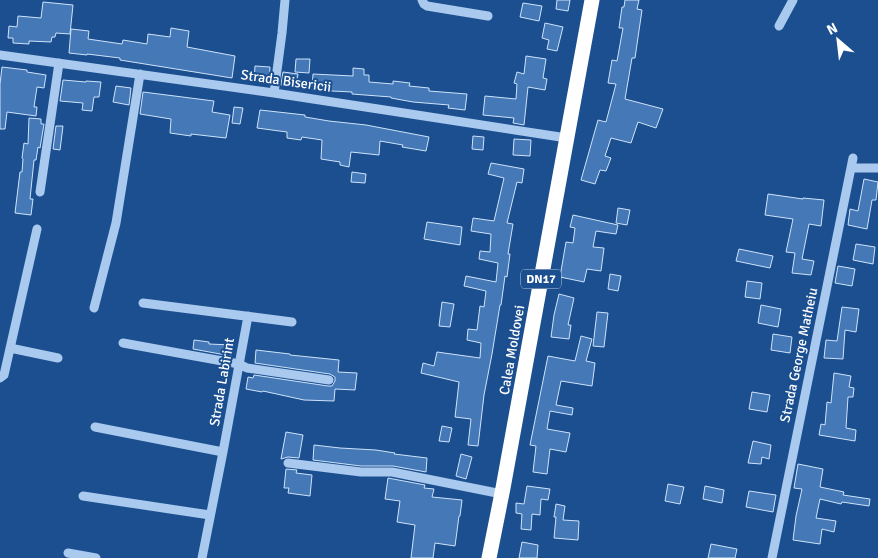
<svg xmlns="http://www.w3.org/2000/svg" width="878" height="558" font-family="Signika,sans-serif">
<rect width="100%" height="100%" fill="#1b4f8f"/>
<path fill="#4478b7" stroke="#cfe3fa" d="M557 0H570L568 11 556 9Z
M625 0H639L637 9 642 10 635 58H632L625 99 663 109 656 128 638 122 631 143 611 138 605 156 611 158 606 171 600 170 595 184 581 180 598 120 606 122 616 84 608 83 612 60 617 61 623 28H619L622 7H624Z
M43 2 73 5 70 34 56 33 55 37H52L51 42 29 41V44L13 43V38H8L9 26 17 27 18 16 41 18Z
M523 3 542 6 539 21 520 17Z
M545 23 563 27 557 51 547 49 549 40 542 38Z
M171 28 189 31 187 47 235 56 232 78 120 60V58L87 54V55L69 53 71 29 89 31 88 39 122 44 123 40 147 44 148 34 170 37Z
M526 56 546 59 543 78 547 79 545 90 528 87 524 125 513 123 514 118 483 115 485 96 516 99 517 84 514 83 517 72 524 74Z
M296 59H310L309 73 295 72Z
M255 66 270 67 269 83 254 81Z
M2 67 27 70V72L46 75 44 88 37 87 34 107H37L36 116 7 112 5 129H0V84Z
M353 68 364 69V75H369V82L393 84V81L410 83 409 86 429 88V91L467 94 465 110 448 108 449 105 413 102 391 98V97L352 94V92L312 90 313 74 353 76Z
M283 72 298 74 296 87 281 85Z
M63 80 86 82V81L101 82 99 97H94L92 111 82 110 83 103 60 101Z
M116 86 131 88 129 105 113 102Z
M143 92 214 101 212 112 230 115 226 138 191 134V136L170 133 171 119 140 114Z
M234 107 243 108 240 124 232 123Z
M260 110 305 115V117L329 121 366 125 429 137 426 151 402 147 403 145 380 141 379 155 351 152 349 167 340 165V162L321 159 322 140 302 137 301 140 287 138V132L257 128Z
M29 118 41 119V124H44L40 148 38 147 36 160H34L30 199H33L31 215 15 213 20 172H22L23 159 22 158 24 143 28 144Z
M56 126H63L60 150 53 149Z
M473 136 484 137 483 150 472 149Z
M514 139 531 140 530 156 513 155Z
M491 163 524 169 522 183 517 182 507 223 513 224 508 254H510L507 277 505 276 501 305H500L492 354 484 395 478 446 468 445 471 419 455 417 459 382 421 373 423 363 434 366 437 352 480 358 481 343 467 340 468 329 477 330 480 306 484 307 486 291 464 286 466 276 496 282 498 263 479 259 480 251 490 252 491 234 471 231 473 218 494 221 504 178 488 174Z
M352 172 366 174 365 183 351 182Z
M864 179 878 182 876 200H872L867 229 848 225 850 209 858 211Z
M768 194 803 199V198L824 200 821 226 809 224 802 259 814 261 811 275 792 273 795 253 786 252 793 219 765 215Z
M618 208 630 210 627 225 616 223Z
M573 215 618 225 616 234 596 231 593 247 604 248 601 271 587 269 584 282 560 277 566 242 573 243 575 228 570 227Z
M427 222 462 227 460 245 424 239Z
M856 244 875 247 873 264 853 260Z
M739 249 773 256 770 268 736 261Z
M838 266 855 269 852 286 835 283Z
M610 274 621 276 618 291 608 289Z
M747 281 762 283 760 299 745 297Z
M559 294 574 298 568 325H571L569 339 551 337 554 315Z
M442 302 454 304 450 327 439 326Z
M761 305 781 309 778 327 758 323Z
M842 307 859 309 856 332 845 330 843 359 824 358 826 340 837 341Z
M597 312 608 313 604 347 593 346Z
M773 334 792 337 790 353 771 350Z
M581 336 592 339 586 361 595 363 592 386 561 381 556 405 573 408 572 415 550 411 547 429 570 433 566 452 550 449 547 474 533 472 536 446 530 445 548 356 575 361Z
M194 340 209 342V344L232 345 231 356 193 349Z
M256 350 290 354V355L339 360 338 372 357 373 355 390 335 389 334 401 304 400 263 391 262 392 246 389 248 377 253 378 254 375 328 386H332L335 381V377L330 374 255 363Z
M834 373 851 376 849 387 854 388 853 397H848L846 428 856 430 855 441 819 435 821 424 825 425 827 402 831 403Z
M752 392 770 395 767 412 749 409Z
M442 426 452 428 449 442 439 441Z
M286 432 303 435 299 458 288 457 281 459Z
M753 441 771 445 769 459 762 457 761 464 748 463Z
M314 445 340 448 376 450 395 453 394 454 427 458 426 472 393 466H361L313 460Z
M461 454 472 457 466 479 456 476Z
M798 464 823 469 820 487 844 492 843 495 870 499 869 506 842 502 841 504 820 499 816 518 836 521 834 532 822 529 820 544 793 540 796 516 802 489 794 488Z
M286 469 297 470 296 473 312 475 310 496 288 493 289 488H284Z
M388 478 425 485 424 488 434 489 432 497 462 500 460 516H459L455 546 435 543 433 558H411L415 525 397 522 400 501 385 499Z
M668 484 684 487 680 504 665 501Z
M527 486 550 489 548 500 541 499 540 515 532 514 531 530 521 529 522 514 516 513V503L524 504Z
M705 486 724 490 722 503 703 499Z
M749 491 776 495 773 512 746 507Z
M556 504 565 506 563 520 579 521 578 540 554 538 556 517H554Z
M522 542 538 545 537 558H519Z
M711 544 737 549 735 558H708Z"/>
<g fill="none" stroke-linecap="round" stroke-linejoin="round">
<path stroke="#a9c9ee" stroke-width="9" d="M422 0 424 4 427 6 488 16
M779 26 793 0
M0 55 274 93 567 138
M274 93 282 33 285 0
M851 168H878
M40 192 59 63
M143 303 292 322
M94 308 116 223 140 74
M123 343 239 364 247 368 329 380
M10 348 58 358
M0 378 4 375 37 229
M95 427 223 452
M288 463 361 472H392L502 494
M83 496 210 515
M68 553 96 558
M202 558 223 452 248 316
M772 558 853 158"/>
<path stroke="#fff" stroke-width="15" d="M489 558 503 488 592 0"/>
</g>
<g text-anchor="middle" dominant-baseline="central" stroke-width="4" stroke-linejoin="round" paint-order="stroke">
<rect fill="#1b4f8f" stroke="#bbcadd" stroke-width="1" x="521" y="269.5" width="40" height="19" rx="4"/>
<g font-size="12" font-weight="bold" fill="#fff">
<text x="541" y="279">DN17</text>
</g>
<g font-size="14" fill="#fff" stroke="#1b4f8f">
<text transform="translate(286 81) rotate(8)">Strada Bisericii</text>
<text transform="translate(512 350) rotate(-80)">Calea Moldovei</text>
<text transform="translate(799 355) rotate(-78)">Strada George Matheiu</text>
<text transform="translate(222 382) rotate(-80)">Strada Labirint</text>
</g>
</g>
<g transform="translate(838 40) rotate(332)" stroke="#1b4f8f" stroke-width="4" paint-order="stroke">
<path d="M0-4L9 19L0 12L-9 19Z" fill="#ffffff"/>
<text y="-8" font-size="14" font-weight="bold" text-anchor="middle" fill="#ffffff">N</text>
</g>
</svg>
